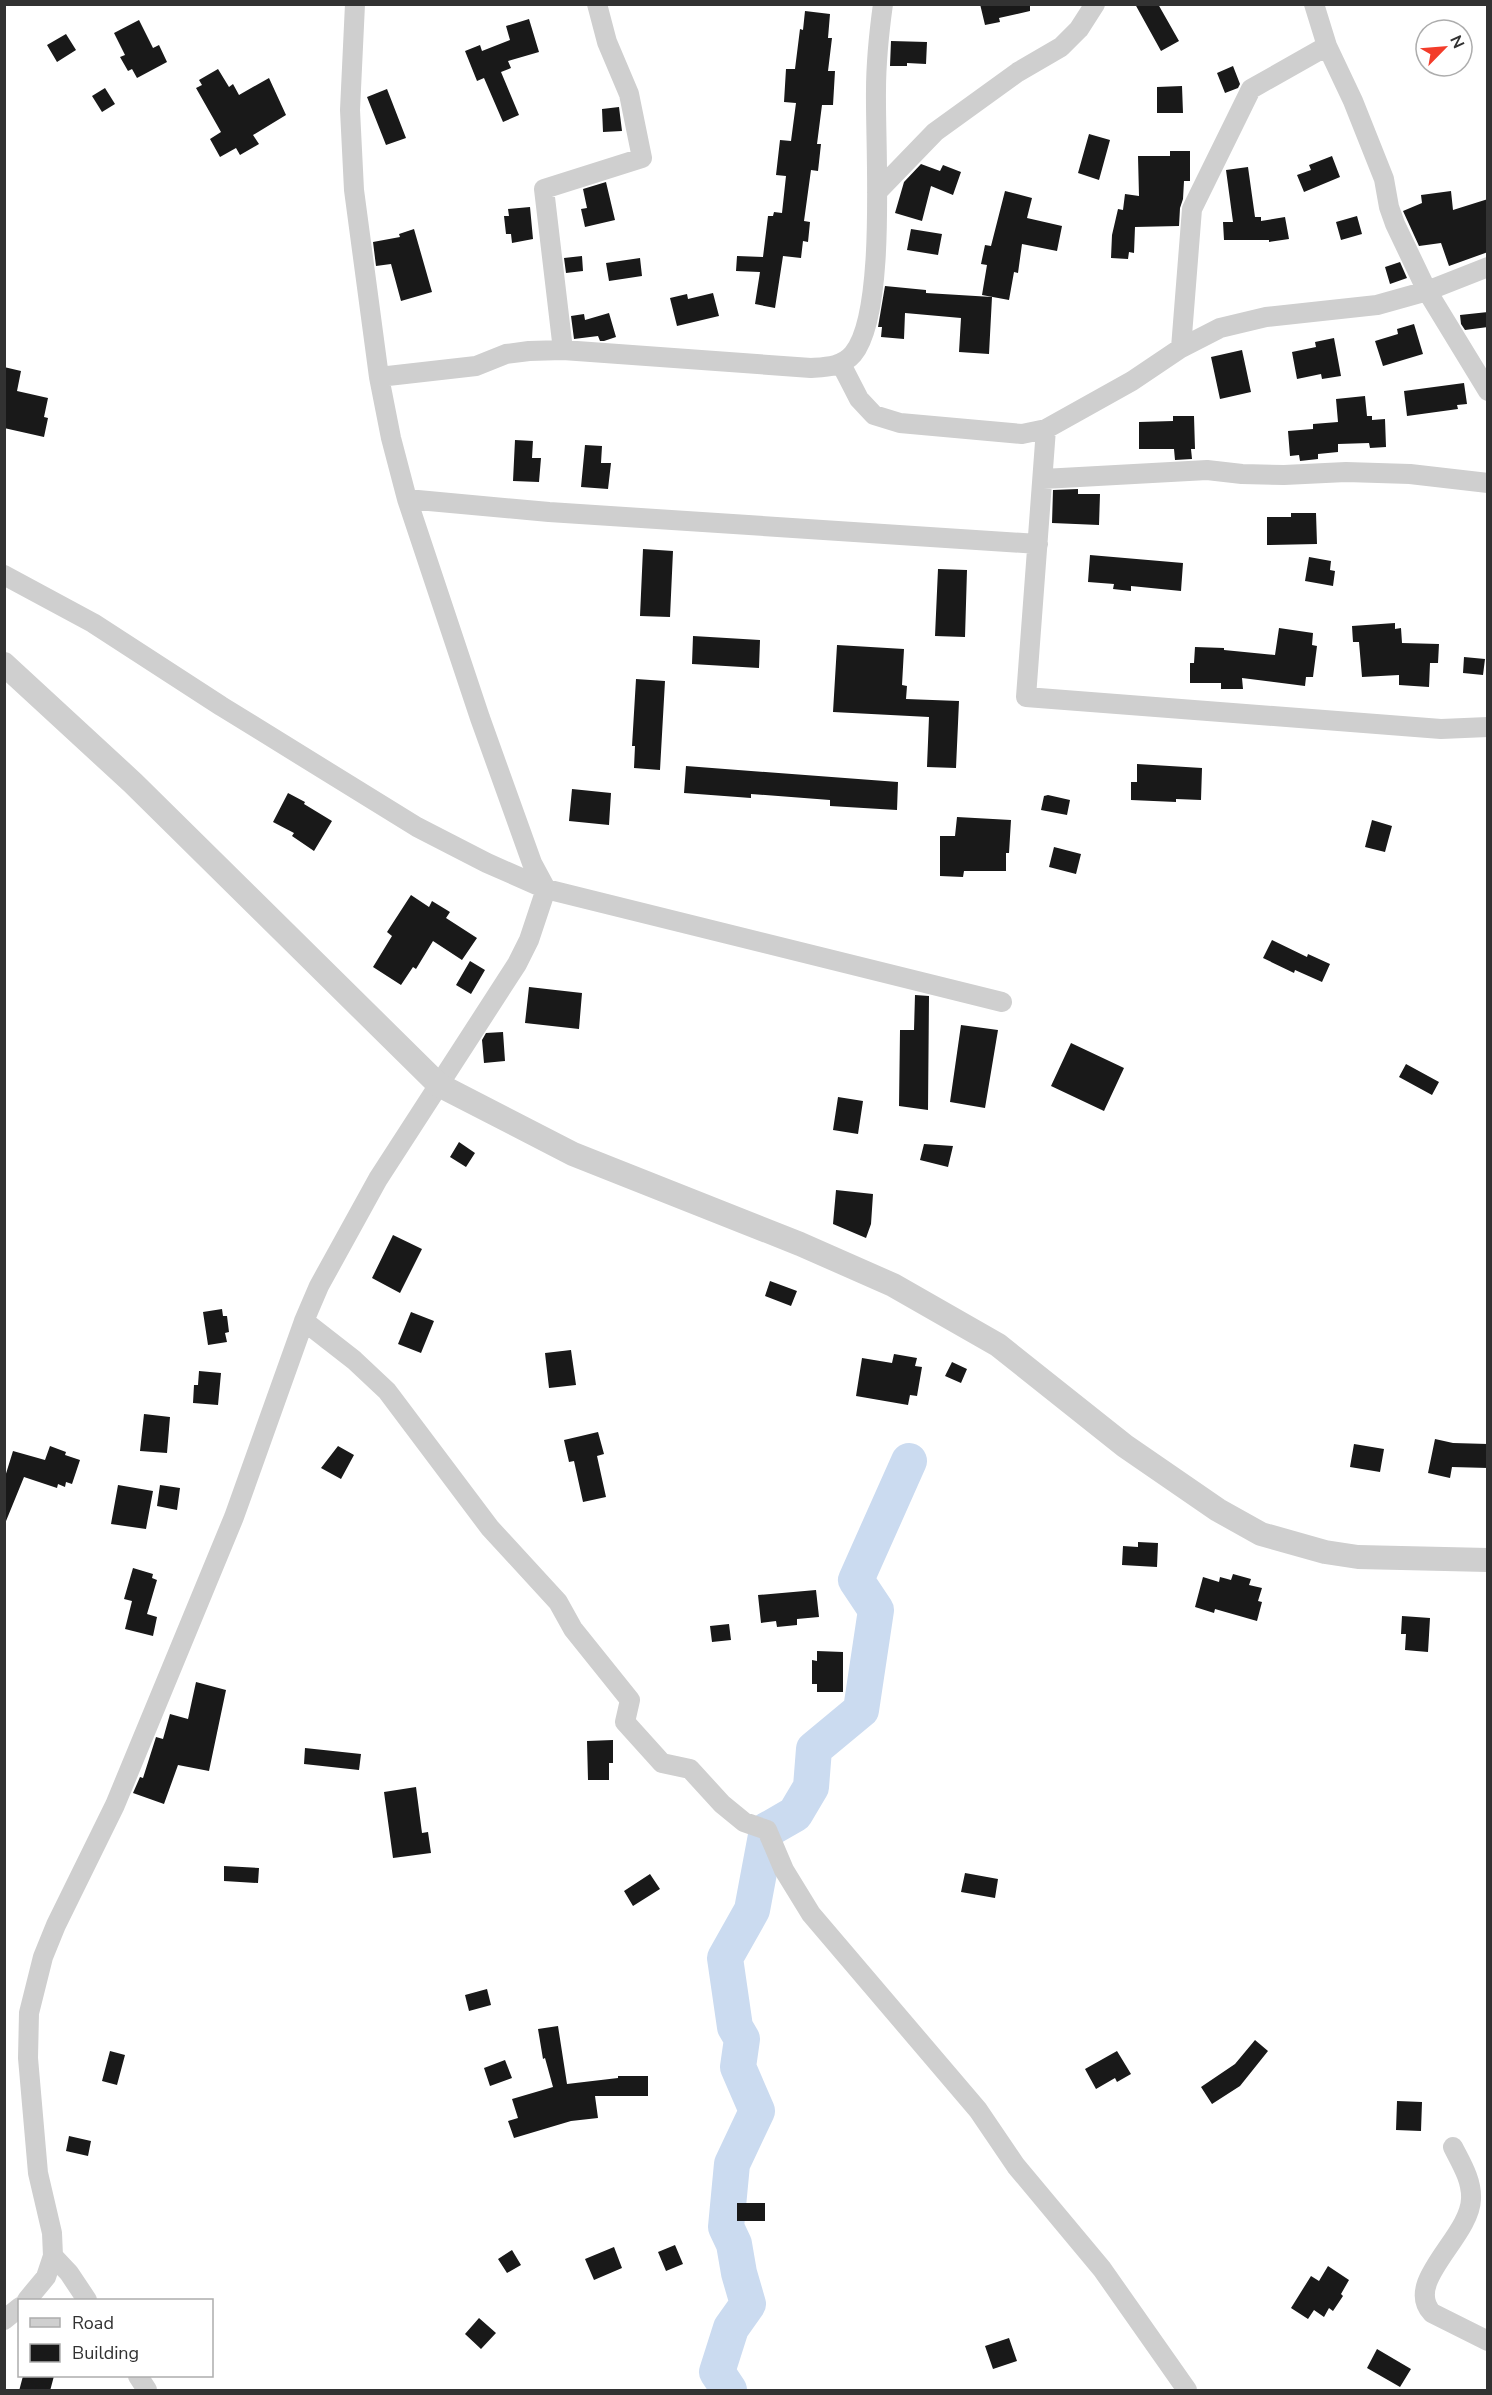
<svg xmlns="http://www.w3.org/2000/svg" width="1492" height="2395" font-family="'Nunito Sans',sans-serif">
<rect width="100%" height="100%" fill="#fff"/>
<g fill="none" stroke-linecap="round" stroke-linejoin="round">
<path stroke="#cbdbf0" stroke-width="36" d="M729 2390 717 2372 731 2328 748 2304 739 2273 734 2244 726 2227 732 2164 757 2111 738 2067 742 2039 735 2027 725 1958 752 1910 767 1830 795 1814 811 1787 814 1749 861 1710 876 1610 856 1580 909 1461"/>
</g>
<path fill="#191919" d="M980 4H1030V11L999 18 1000 22 985 25Z
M1135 4H1158L1179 41 1161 51Z
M805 11 830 14 828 38H832L828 71H835L833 105H822L817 144H821L818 171 811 170 804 221 810 222 808 242 803 241 801 258 783 256 775 308 755 304 760 272 736 271 737 256 763 257 768 216H773L774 212 782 213 786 176 776 175 780 140 791 141 796 103 784 102 786 69H795L800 29 803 30Z
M529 19 539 52 508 61 511 68 501 72 519 115 503 122 484 78 477 81 465 51 480 45 482 51 510 40 506 26Z
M139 20 153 48 159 45 167 62 137 78 132 69 128 71 120 57 125 55 114 33Z
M66 34 76 50 57 62 47 45Z
M891 41 927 42 926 64 907 63V66H890Z
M1233 66 1240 84 1238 88 1225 93 1217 73Z
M218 69 229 87 233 84 239 95 269 78 286 115 253 135 259 144 240 155 236 148 220 157 210 139 221 132 196 88 202 85 199 80Z
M1182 86 1183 113H1157V87Z
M105 88 115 104 102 112 92 96Z
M387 89 406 138 386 145 367 97Z
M619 107 622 131 603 132 602 109Z
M1089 134 1110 140 1099 180 1078 173Z
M1170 151H1190V181H1184L1183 199 1180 208 1179 226 1135 227 1134 253 1129 252 1128 259 1111 258 1112 235 1118 209 1123 210 1125 194 1139 196 1138 156H1170Z
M1332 156 1340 177 1304 192 1297 175 1311 170 1309 165Z
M921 164 940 171 943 165 961 172 953 195 931 186 922 221 895 213 904 182Z
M1248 167 1255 217H1261V221L1285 217 1289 239 1269 242V240H1224L1223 222H1233L1226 170Z
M606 182 615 220 585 227 581 209 587 208 583 189Z
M1005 191 1032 198 1027 218 1062 226 1057 251 1022 244 1018 273 1014 272 1009 300 982 295 987 265 981 264 985 245 991 246Z
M1451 191 1453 210 1488 199V252L1449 266 1441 243 1419 246 1403 211 1422 203 1421 195Z
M530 207 533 239 512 243 511 234H506L504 216H509L508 209Z
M1357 216 1362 234 1341 240 1336 222Z
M414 229 432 292 401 301 391 264 376 266 373 242 400 237 399 234Z
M911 229 942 234 938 255 907 250Z
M582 256 583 271 566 273 564 258Z
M640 258 642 276 609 281 606 263Z
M1400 262 1407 278 1390 284 1385 267Z
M885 286 926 290V293L992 297 989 354 959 352 961 318 905 313 904 339 881 337 882 327H878Z
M713 293 719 316 677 326 670 298 687 294 688 299Z
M1488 312V327L1465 330 1461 324 1460 315Z
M609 313 616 337 604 341H600L598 336 574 339 571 316 584 314 585 320Z
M1414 324 1423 354 1383 366 1375 341 1398 334 1397 329Z
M1334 338 1341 376 1322 379 1321 374 1297 379 1292 352 1316 347 1315 342Z
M1242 350 1251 392 1220 399 1211 357Z
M4 367 21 371 17 391 48 398 44 417 48 418 44 437 4 428Z
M1464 383 1467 404 1457 405 1458 409 1407 416 1404 391Z
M1365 396 1367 416H1372V420L1385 419 1386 447 1370 448 1369 443 1338 444V452L1318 454V459L1300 461 1299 455 1290 456 1288 431 1313 429V424L1338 422 1336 399Z
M1173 416H1194L1195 449H1191L1192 459 1175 460 1174 449H1139V422L1173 421Z
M515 440 533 441 532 458H541L539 482 513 481Z
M585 445 602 446 601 463H611L608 489 581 487Z
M1078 489V494H1100L1099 525 1052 523 1053 490Z
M1291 513H1316L1317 544 1267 545V517H1291Z
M643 549 673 551 670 617 640 616Z
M1090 555 1183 563 1181 591 1131 586V591L1113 589 1114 584 1088 582Z
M1309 557 1331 561 1330 570 1335 571 1333 586 1305 581Z
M938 569 967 570 965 637 935 636Z
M1395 623V629L1401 628 1402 643 1439 644 1438 663H1430L1429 687 1399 685V675L1362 677 1359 642H1353L1352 626Z
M1279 628 1313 633 1312 645 1317 646 1313 677H1306L1305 686 1242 678 1243 689H1221V683H1190V663H1194L1195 647 1224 648V650L1275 655Z
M693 636 760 640 759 668 692 664Z
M837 645 904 649 902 685 907 686 906 699 959 701 956 768 927 767 929 717 833 712Z
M1464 657 1485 659 1483 675 1463 673Z
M636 679 665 681 660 770 634 768 635 746H632Z
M1137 764 1202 768 1201 800 1176 799V802L1131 800V782H1137Z
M686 766 898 782 897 810 830 806V800L751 794V798L684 793Z
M572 789 611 793 609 825 569 821Z
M288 793 305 802 304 804 332 821 314 851 292 836 294 833 273 822Z
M1048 795 1070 800 1067 815 1041 810 1044 796Z
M957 817 1011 820 1009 853H1006V871H964L963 877 940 876V836H955Z
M1372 820 1392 826 1385 852 1365 847Z
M1054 847 1081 854 1076 874 1049 867Z
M411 895 429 907 432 901 450 912 446 918 477 938 462 960 433 941 416 969 413 967 401 985 373 967 392 936 387 932Z
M1272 940 1307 957 1308 954 1330 964 1322 982 1295 970 1294 973 1263 958Z
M470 961 485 970 471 994 456 985Z
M529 987 582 993 579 1029 525 1023Z
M915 995 929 996 928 1110 899 1106 900 1030H914Z
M961 1025 998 1030 985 1108 950 1102Z
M503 1032 505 1061 484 1063 482 1040 486 1033Z
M1071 1043 1124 1068 1104 1111 1051 1086Z
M1406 1064 1439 1082 1432 1095 1399 1077Z
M838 1097 863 1101 858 1134 833 1130Z
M459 1142 475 1153 466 1167 450 1157Z
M924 1144 953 1146 948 1167 920 1160Z
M836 1190 873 1194 871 1224 866 1238 833 1224Z
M393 1235 422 1249 400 1293 372 1278Z
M770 1281 797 1291 791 1306 765 1296Z
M222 1309 223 1316H227L229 1332 225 1333 227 1342 208 1345 203 1312Z
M411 1312 434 1321 421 1353 398 1344Z
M571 1350 576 1385 549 1388 545 1353Z
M894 1354 917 1358 915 1366 922 1367 917 1396 910 1395 908 1405 856 1396 862 1358 892 1363Z
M952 1362 967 1369 961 1383 945 1376Z
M199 1371 221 1373 218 1405 193 1403 194 1385H198Z
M144 1414 170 1417 167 1453 140 1451Z
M598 1432 604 1454 597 1456 606 1497 583 1502 574 1461 569 1462 564 1440Z
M1435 1439 1453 1443 1488 1444V1468L1452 1467 1450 1478 1428 1473Z
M1354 1444 1384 1449 1380 1472 1350 1467Z
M50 1446 66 1452 65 1455 80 1460 72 1484 66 1482 65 1487 58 1484 57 1488 24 1477 4 1526V1480L13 1451 45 1460Z
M338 1446 354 1455 341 1479 321 1468Z
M118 1485 153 1491 146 1529 111 1524Z
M160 1485 180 1488 177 1510 157 1506Z
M1138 1542 1158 1543 1157 1567 1122 1565 1123 1546 1138 1547Z
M133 1568 153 1574 152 1578 157 1580 147 1614 157 1617 153 1636 125 1629 132 1601 124 1599Z
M1233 1574 1251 1579 1249 1585 1262 1588 1258 1601 1262 1602 1257 1621 1215 1609 1214 1613 1195 1607 1203 1577 1219 1582 1220 1577 1231 1580Z
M816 1590 819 1617 797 1619V1625L777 1627 776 1621 761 1623 758 1595Z
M1402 1616 1430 1618 1428 1652 1405 1650 1406 1634H1401Z
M729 1624 731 1640 712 1642 710 1626Z
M817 1651 843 1652V1692H817V1684H812V1660L817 1661Z
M196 1682 226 1690 209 1771 178 1765 164 1804 133 1793 140 1777 143 1778 156 1737 163 1739 170 1714 188 1719Z
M613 1740V1763H609V1780H588L587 1741Z
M305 1748 361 1754 359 1770 304 1764Z
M416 1787 422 1833 428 1832 431 1853 393 1858 384 1792Z
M224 1866 259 1868 258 1883 224 1881Z
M965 1873 998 1879 995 1898 961 1892Z
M650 1874 660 1889 633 1906 624 1891Z
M487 1989 491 2005 469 2011 465 1995Z
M558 2026 567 2084 618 2078V2076H648V2096H595L598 2118 571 2121 514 2138 508 2121 518 2118 512 2099 553 2087 545 2058 543 2059 538 2029Z
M1255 2040 1268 2051 1240 2086 1212 2104 1201 2087 1235 2064Z
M110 2051 125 2055 117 2085 102 2081Z
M1117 2051 1131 2074 1117 2082 1115 2078 1096 2089 1085 2069Z
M505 2060 512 2078 490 2086 484 2068Z
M1397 2101 1422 2102 1421 2131 1396 2130Z
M69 2136 91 2141 88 2156 66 2151Z
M737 2203H765V2221H737Z
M675 2245 683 2264 666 2271 658 2252Z
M614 2247 622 2268 594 2280 585 2259Z
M512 2250 521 2265 507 2273 498 2259Z
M1328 2266 1349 2280 1341 2294 1343 2296 1333 2311 1329 2308 1324 2317 1314 2310 1308 2319 1291 2308 1311 2276 1319 2281Z
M479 2318 496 2333 481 2349 465 2334Z
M1009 2338 1017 2361 993 2369 985 2346Z
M1377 2349 1411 2369 1400 2387 1367 2368Z
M23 2376H54L50 2391H19Z"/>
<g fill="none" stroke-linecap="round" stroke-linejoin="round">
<path stroke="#cfcfcf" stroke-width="20" d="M1314 4 1327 46 1353 101 1384 179 1389 207 1395 224 1427 291 1488 391
M877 192 935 132 1018 72 1061 47 1079 29 1095 4
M1181 348 1192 209 1251 89 1327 46
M563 350 544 189 642 158 629 94 607 42 597 4
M841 364 859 399 874 415 900 423 1022 434 1046 429 1132 381 1181 348 1220 328 1266 317 1377 305 1427 291 1488 267
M379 377 476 366 506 354 529 351 563 350 811 368C826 367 842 367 853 354 887 313 875 148 876 91 876 62 879 33 883 4
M1046 429 1026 697 1441 729 1488 727
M1043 479 1207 470 1242 474 1284 475 1346 472 1410 474 1488 483
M407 499 549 512 1038 544
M4 575 93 623 221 706 417 827 487 863 546 889 1002 1002
M304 1321 354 1360 387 1391 490 1528 558 1602 573 1629 630 1700 625 1722 662 1763 690 1769 722 1804 744 1822 767 1830 784 1870 811 1914 978 2110 1016 2166 1102 2269 1187 2390
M1453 2147C1461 2163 1472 2180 1471 2199 1470 2237 1403 2282 1432 2313L1488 2341
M53 2256 69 2273 87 2300
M27 2300 46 2277 53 2256 52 2233 38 2173 28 2058 29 2013 43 1957 56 1925 115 1805 177 1655 234 1517 304 1321 319 1286 378 1179 517 964 529 940 546 889 532 863 480 718 407 499 391 438 379 377 354 190 350 110 355 4
M4 2320 20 2307
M138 2376 147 2390"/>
<path stroke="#cfcfcf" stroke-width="24" d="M4 664 133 783 439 1085 573 1154 800 1244 893 1285 998 1345 1125 1446 1218 1510 1261 1534 1325 1552 1358 1557 1488 1560"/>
</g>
<rect width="1492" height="2395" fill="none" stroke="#323232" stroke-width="12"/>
<rect x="18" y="2299" width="195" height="78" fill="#ffffff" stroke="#adadad" stroke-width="1.5"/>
<rect x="30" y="2318" width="30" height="9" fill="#cfcfcf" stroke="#adadad" stroke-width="1.5"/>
<text x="72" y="2329" font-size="18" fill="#323232">Road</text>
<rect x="30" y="2344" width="30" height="18" fill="#191919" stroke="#adadad" stroke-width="1.5"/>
<text x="72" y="2359" font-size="18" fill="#323232">Building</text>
<g transform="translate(1444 48) rotate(65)"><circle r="28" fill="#ffffff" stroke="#adadad" stroke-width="1.5"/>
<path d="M0-4.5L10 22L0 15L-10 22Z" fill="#f33c2a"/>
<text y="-9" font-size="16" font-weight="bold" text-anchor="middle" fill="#323232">N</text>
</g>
</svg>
